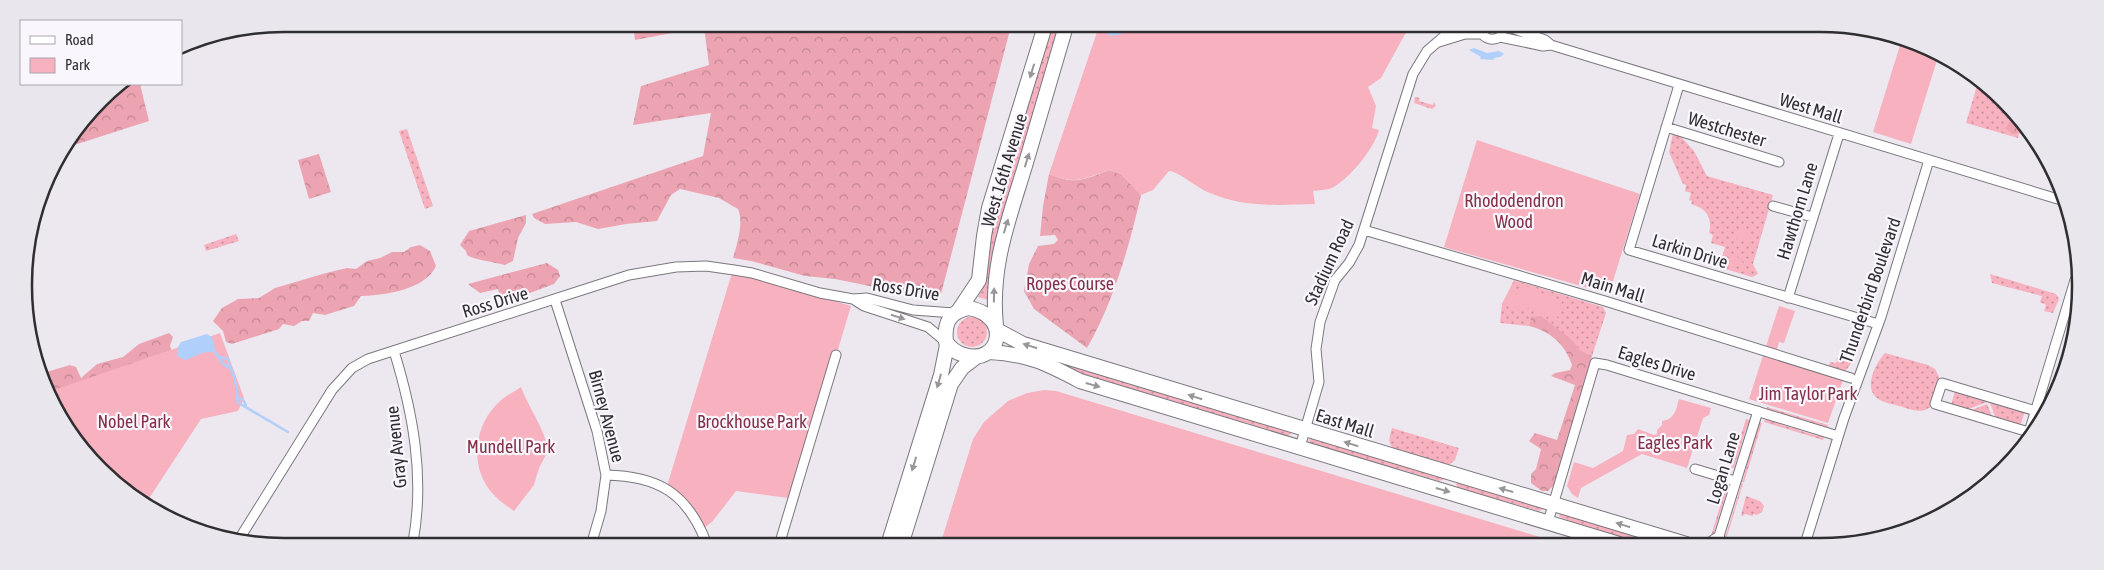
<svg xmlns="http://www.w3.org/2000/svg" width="2104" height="570" font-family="'Asap Condensed',sans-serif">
<defs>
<pattern id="grass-dots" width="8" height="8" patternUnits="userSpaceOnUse" patternTransform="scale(1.25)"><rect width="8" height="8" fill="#f7b1bf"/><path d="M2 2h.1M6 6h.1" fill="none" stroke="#c8909c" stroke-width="1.8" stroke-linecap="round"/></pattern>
<pattern id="forest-crowns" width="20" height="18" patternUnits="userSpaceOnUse" patternTransform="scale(1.25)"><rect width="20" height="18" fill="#eda4b2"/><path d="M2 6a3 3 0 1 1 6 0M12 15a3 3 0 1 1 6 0" fill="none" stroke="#c08691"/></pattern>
</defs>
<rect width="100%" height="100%" fill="#ede8f0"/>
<path fill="url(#grass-dots)" d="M1050 26H1063L989 282 988 300 978 297C992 276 989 241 993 216Z
M1978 82 2022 125 2018 138 1966 123Z
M1415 97 1420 98 1419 101 1433 105 1434 102 1436 106 1432 109 1414 103Z
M407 129 433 206 425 209 399 131Z
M1674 129 1694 151 1707 176 1773 195 1753 264 1758 274 1752 277 1719 267 1725 247 1711 243 1713 235 1709 233C1713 218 1706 208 1691 204L1692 201 1689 200 1691 193 1685 191 1686 185 1683 184 1669 152Z
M236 234 239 241 206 251 204 245Z
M1990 274 2056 294 2059 299 2053 313 2044 311 2046 305 2040 302 2042 296 1992 283Z
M1514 280 1603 307 1606 313 1592 356 1580 350 1571 340 1531 317 1529 326 1500 323 1502 304Z
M957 332a15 15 0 1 1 30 0a15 15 0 1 1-30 0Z
M1010 345 1293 432 1288 436 1246 423 1229 422 1089 380 1008 349Z
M1885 353 1928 365 1935 369C1940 377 1940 383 1937 391 1935 398 1935 404 1929 408 1920 414 1909 409 1899 406 1893 404 1883 403 1877 398 1863 387 1876 363 1885 353Z
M1837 358 1852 362 1845 372 1828 368 1830 362 1836 363Z
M1955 390 1986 400 1987 402 1966 410 1951 406Z
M1993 402 2025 411 2020 426 1996 419 1990 403Z
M1987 404 1993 418 1969 411Z
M1767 407 1828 425 1827 428 1801 419 1796 420 1795 417 1774 411H1767Z
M1746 419 1750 420 1749 424 1747 426 1734 468H1731Z
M1765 419 1792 428 1794 427 1797 428 1798 430 1818 436 1822 435 1824 437 1823 440 1764 422Z
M1758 422 1762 423 1744 482 1740 481 1743 480Z
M1392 428 1459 448 1455 460 1449 465 1395 449C1386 444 1390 436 1392 428Z
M1311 437 1448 478 1439 481 1400 469 1369 464 1311 445 1309 440Z
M1458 482 1546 508 1539 511 1494 498 1482 497 1460 491 1456 484Z
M1741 483 1743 484 1725 543 1723 536 1726 535 1741 486 1739 484Z
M1725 490 1727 491 1714 532 1716 533 1710 539Z
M1746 496 1760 501 1764 506 1762 512 1757 515 1753 514V516L1745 514 1743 516 1741 515Z
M1561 511 1669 544H1633L1562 518 1559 516Z"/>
<path fill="url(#forest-crowns)" d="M633 25 1011 26 941 294H909L835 279 805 276 751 261 733 258C737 244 744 223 738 209L719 198 680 189 671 195 657 221 626 224 598 229 576 222 545 224 534 218 532 214 703 156 711 113 633 125 641 86 709 65 704 27 635 40Z
M121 84H140L149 121 68 147 113 89Z
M2009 112 2021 124 2018 133 2013 134 2006 129 2011 118Z
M319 154 331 192 309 199 298 160Z
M1109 170 1121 174 1141 195C1129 247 1114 301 1087 348L1034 309 1024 291 1029 264 1038 246 1054 244 1058 240 1055 235 1040 236 1043 206 1049 174C1077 185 1082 180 1109 170Z
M526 215V223L518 238 513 261 505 265C495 262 474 260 467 255L466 251 460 245 469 231Z
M420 245 430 251 436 266C425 290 385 295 361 296L354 306 325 315 313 313 309 321H302L294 326 283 324 279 329 232 344 226 342 223 331 213 321 222 308 238 299 259 298 275 288 326 273 347 268 356 269 367 261 380 258 392 252H404L411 247Z
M547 263 558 270 560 276 554 284 501 304 498 289 480 293 468 284Z
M1541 316 1572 340 1580 350 1592 356 1554 485 1548 491H1542L1531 483V474L1536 469 1541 449 1529 441 1535 433 1557 440 1575 385 1551 376 1555 373 1570 370 1572 365C1565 344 1550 331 1529 326L1531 317Z
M169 333 173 337 170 346 173 354 66 420 43 373 70 365 76 367 81 378 97 364 123 357 139 344Z"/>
<path fill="#f7b1bf" d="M1099 26 1409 27 1381 78 1368 87 1376 106 1372 128 1379 130C1374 149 1350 178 1332 188 1327 190 1319 190 1313 191L1315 204C1279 205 1244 208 1210 193 1198 189 1180 172 1169 171L1153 190 1141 195 1121 174 1109 170C1082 179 1077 185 1049 174Z
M1901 42 1938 57 1911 144 1873 132Z
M1477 140 1640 194 1609 294 1444 247Z
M1740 228 1751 233V237C1747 241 1743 241 1737 239L1734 231Z
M1732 254H1735L1744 264 1734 268 1727 260Z
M732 273 757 278 851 306 800 476 788 498 736 491 712 522 704 528 667 486Z
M1521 284 1562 302 1556 315 1561 324 1529 307 1525 312 1519 309 1518 312 1502 304 1510 290 1516 293Z
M1779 306 1795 311 1784 343 1779 342 1774 359 1843 380 1828 423 1749 399Z
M220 333 244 398 238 411 201 419 148 500 125 488 78 444 51 391Z
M521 387C529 409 545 428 548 451L539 468 534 485 514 511C507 506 499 501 493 494 470 469 473 429 496 405 503 397 512 393 521 387Z
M1044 390 1056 391 1563 544 941 542 973 439 984 422 1008 401 1027 393Z
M1679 399 1711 408 1709 415 1703 418 1687 468 1642 454 1581 488 1578 498 1572 494 1567 486 1574 462 1593 468 1623 451 1627 435 1634 434 1638 429 1654 435 1657 434V430L1662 425V421C1675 419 1676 410 1679 399Z"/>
<path fill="#b0d0fb" d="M1127 26 1129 28 1122 34 1110 36 1108 33 1105 34 1103 27Z
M1474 48 1487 53 1499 51 1504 54 1500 57 1494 58 1493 60 1480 59 1481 57 1469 50Z
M207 334 212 337 216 352 215 353C205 349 195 357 185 360L177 356 178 347 181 342Z"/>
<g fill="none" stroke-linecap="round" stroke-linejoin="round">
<path stroke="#b0d0fb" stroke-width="2.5" d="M216 353 222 363 232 370 237 389V402L288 432
M220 357 228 359 230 367
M238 397 244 401 246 406"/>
<g stroke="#7b777e" stroke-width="11">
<path id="street" d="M1480 27C1481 38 1491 42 1500 37L1504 28
M1512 28 1545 40 1551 45
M1500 37 1543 46 1551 45 2061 200
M1439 42 1465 34H1481
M1679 85 1629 250 1878 324
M1666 127 1779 162
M1773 206 1812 217
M1364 230 1605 301 1851 378
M1788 298 1839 134
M853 299 864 306 928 327 946 342
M555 300 597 431 606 475 601 511 592 542
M394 351C413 413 425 477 413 542
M2032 433 1935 404 1942 383 2046 414
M2027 439 2075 280
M1300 447 1319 382 1316 349 1320 322 1335 280 1349 263 1359 245 1413 74 1427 51 1455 27
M1695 469 1735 481
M606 475C658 476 687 493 706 542
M1548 522 1595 363 1607 365 1838 436
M238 541 332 390 352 368 368 359 629 275 676 267 706 266 734 270 752 273 820 293 853 299 867 298 913 310 954 313
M780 542 836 355
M1707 544 1719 536
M1722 544 1719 536 1758 411
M1805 544 1844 418 1881 317 1929 160"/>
</g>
<g stroke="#7b777e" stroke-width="16">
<path id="secondary" d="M969 308C1013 316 1000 366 964 355 957 353 950 348 946 342 944 323 949 312 969 308Z
M959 310 979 280 984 236 989 208 1045 26
M996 326C990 267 1008 222 1025 166 1039 119 1052 73 1066 26
M997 330 1023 344 1686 544
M988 352C1028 354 1046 363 1080 381L1619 544
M889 542 941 375 947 345
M902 542 951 384 962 368 975 358"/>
</g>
<use href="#street" stroke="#fff" stroke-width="9"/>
<use href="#secondary" stroke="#fff" stroke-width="14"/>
</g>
<defs><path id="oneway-solid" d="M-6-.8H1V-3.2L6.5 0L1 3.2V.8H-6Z" transform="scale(1.25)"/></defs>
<g fill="#989698">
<use href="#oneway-solid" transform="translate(1032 71) rotate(107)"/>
<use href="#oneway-solid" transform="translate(1027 160) rotate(-73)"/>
<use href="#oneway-solid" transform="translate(1006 226) rotate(-73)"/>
<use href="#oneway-solid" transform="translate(994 295) rotate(-89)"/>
<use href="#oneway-solid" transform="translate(898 317) rotate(18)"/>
<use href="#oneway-solid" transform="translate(1030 346) rotate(-162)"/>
<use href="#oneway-solid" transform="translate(939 381) rotate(106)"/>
<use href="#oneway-solid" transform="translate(1093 385) rotate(16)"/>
<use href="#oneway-solid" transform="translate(1195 397) rotate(-163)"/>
<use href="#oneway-solid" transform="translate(1351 444) rotate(-163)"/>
<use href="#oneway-solid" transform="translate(914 464) rotate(107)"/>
<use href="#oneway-solid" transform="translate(1443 490) rotate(16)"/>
<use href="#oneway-solid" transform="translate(1506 490) rotate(-164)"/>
<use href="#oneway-solid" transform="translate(1623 525) rotate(-163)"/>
</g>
<g text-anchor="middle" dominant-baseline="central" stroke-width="4.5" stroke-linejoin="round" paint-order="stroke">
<g font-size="18" fill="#302e31" stroke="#faf6fd">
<text transform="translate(1811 108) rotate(17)">West Mall</text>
<text transform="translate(1727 129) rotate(17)">Westchester</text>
<text transform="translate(1004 170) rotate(-73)">West 16th Avenue</text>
<text transform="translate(1797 211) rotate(-73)">Hawthorn Lane</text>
<text transform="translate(1690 251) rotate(17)">Larkin Drive</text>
<text transform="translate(1329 262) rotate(-65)">Stadium Road</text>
<text transform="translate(1613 287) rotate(17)">Main Mall</text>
<text transform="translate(906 289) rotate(9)">Ross Drive</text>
<text transform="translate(1870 290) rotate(-71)">Thunderbird Boulevard</text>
<text transform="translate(495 302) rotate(-17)">Ross Drive</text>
<text transform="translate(1657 363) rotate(17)">Eagles Drive</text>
<text transform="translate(607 416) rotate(75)">Birney Avenue</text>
<text transform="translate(1345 423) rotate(17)">East Mall</text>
<text transform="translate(396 447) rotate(-96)">Gray Avenue</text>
<text transform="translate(1723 468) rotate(-73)">Logan Lane</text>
</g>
<g font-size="18" fill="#843047" stroke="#faf6fd">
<text x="1514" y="200">Rhododendron<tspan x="1514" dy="21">Wood</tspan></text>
<text x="1070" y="283">Ropes Course</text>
<text x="1808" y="393">Jim Taylor Park</text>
<text x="134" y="421">Nobel Park</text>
<text x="752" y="421">Brockhouse Park</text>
<text x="1675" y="442">Eagles Park</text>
<text x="511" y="446">Mundell Park</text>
</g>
</g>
<path d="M0 0H2104V570H0ZM284 32H1820A252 252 0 0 1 2072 284V286A252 252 0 0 1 1820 538H284A252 252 0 0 1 32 286V284A252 252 0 0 1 284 32Z" fill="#eae6ed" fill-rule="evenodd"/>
<path fill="none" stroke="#302e31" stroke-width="2.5" d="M284 32H1820A252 252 0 0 1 2072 284V286A252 252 0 0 1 1820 538H284A252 252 0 0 1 32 286V284A252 252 0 0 1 284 32Z"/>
<rect x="20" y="20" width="162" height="65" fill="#faf6fd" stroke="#a9a6ab"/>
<rect x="30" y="36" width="25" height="8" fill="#ffffff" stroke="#a9a6ab"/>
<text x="65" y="45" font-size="15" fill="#302e31">Road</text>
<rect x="30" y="58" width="25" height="15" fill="#f7b1bf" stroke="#a9a6ab"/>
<text x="65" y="70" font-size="15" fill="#302e31">Park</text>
</svg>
